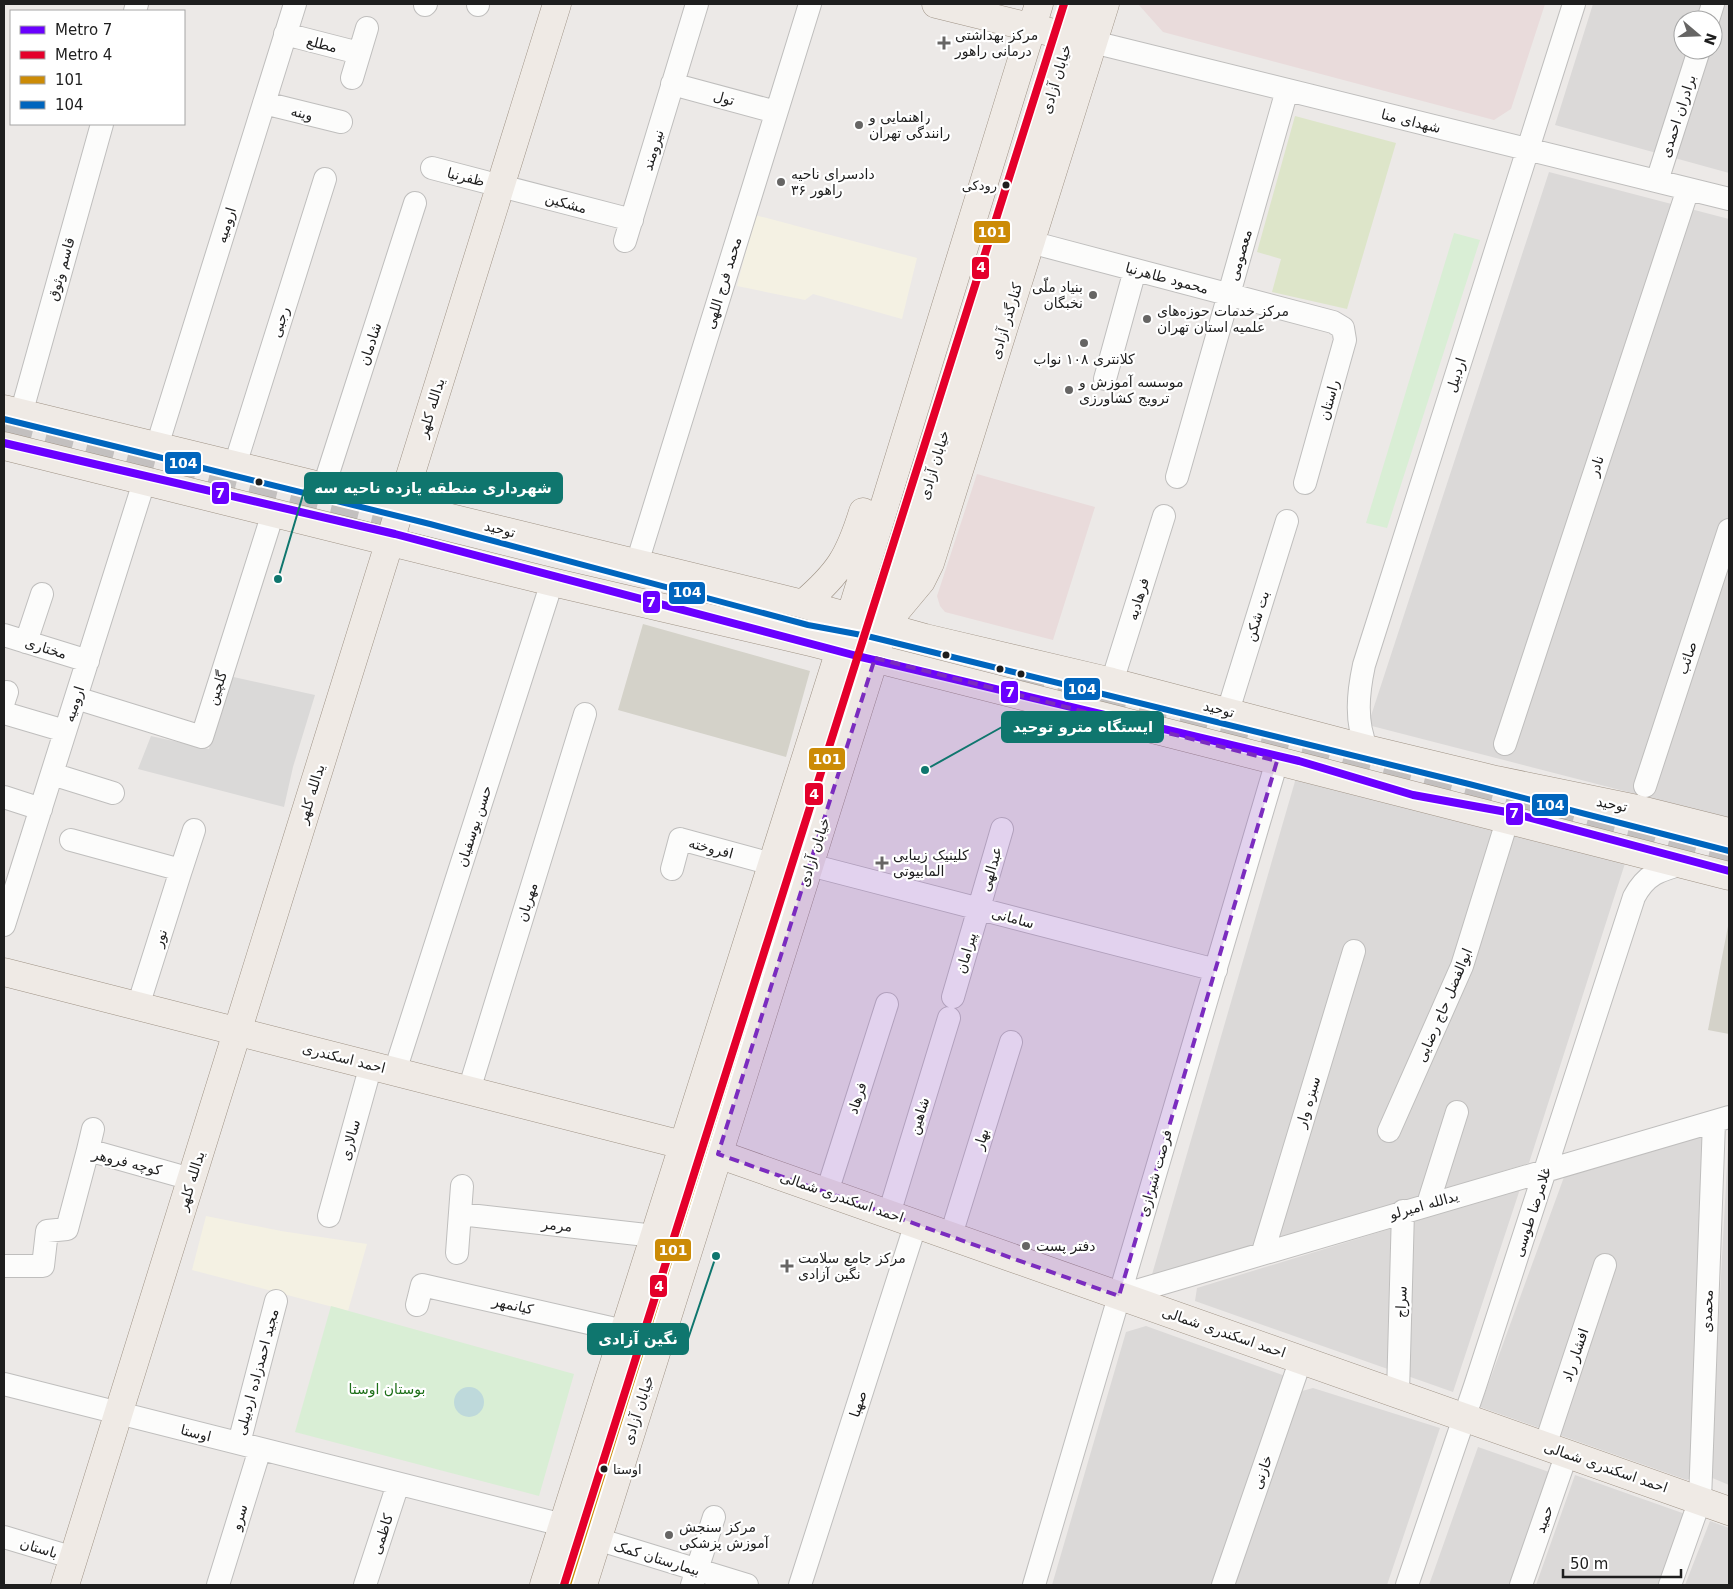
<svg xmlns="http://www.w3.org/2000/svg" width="1733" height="1589" font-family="'DejaVu Sans',Vazirmatn,sans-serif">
<rect width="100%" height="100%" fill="#ece9e7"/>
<path fill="#dbd9d8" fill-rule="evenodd" d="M1593 4H1729V173L1555 125ZM1683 20H1713V50H1683Z
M1549 172 1729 219V818L1368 725Z
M1298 771 1628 854 1529 1163 1151 1278Z
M1729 1129V1485L1710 1477Z
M1711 1131 1694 1476 1687 1480 1480 1407 1564 1177Z
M1520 1189 1453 1392 1195 1301 1197 1288Z
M1146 1326 1288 1377 1213 1585H1052L1126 1332Z
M1313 1388 1440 1428 1387 1585H1232L1302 1391Z
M1478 1447 1552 1473 1513 1585H1429Z
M1575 1475 1688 1515 1663 1585H1536Z
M1710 1521 1729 1528V1585H1685Z"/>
<path fill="#e9dbdb" d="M1138 4H1545L1511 109 1494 120 1163 32Z
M977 474 1095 507 1053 640 945 612 940 606 937 596Z"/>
<path fill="#f4f1e3" d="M755 215 917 258 902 319 813 294 805 300 737 286Z
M206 1216 281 1231 367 1244 348 1311 192 1270Z"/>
<path fill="#dad9d8" d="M229 676 315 695 293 767 284 807 138 769 151 736 209 749Z"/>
<path fill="#d4d2c9" d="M643 624 810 671 786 757 618 710Z
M1729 921V1034L1708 1030Z"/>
<path fill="#dde5c9" d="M1295 116 1396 143 1347 309 1272 292 1281 259 1257 252Z"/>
<path fill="#d9eed5" d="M1454 233 1480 240 1387 528 1366 523Z
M331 1306 574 1374 539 1496 295 1432Z"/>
<path fill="#bed9db" d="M454 1402a15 15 0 1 1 30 0a15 15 0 1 1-30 0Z"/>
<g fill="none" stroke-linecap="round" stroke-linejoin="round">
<path stroke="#c3c0bf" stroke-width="28" stroke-dasharray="28 14" stroke-linecap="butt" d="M4 431 390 528
M1016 683 1091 696 1210 723 1729 857"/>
<g stroke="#bfbebd" stroke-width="24">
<path id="minor" d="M425 5 426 4
M478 5V4
M135 11 137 4
M1708 20 1713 4
M285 34 359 53
M1093 42 1729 199
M352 78 367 28
M672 84 776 112
M264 103 341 122
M432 168 632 220
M1657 181 1699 50
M625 241 697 4
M1030 242 1333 322 1343 328 1345 340 1305 483
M1105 379 1135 270
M21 414 102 124
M157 446 295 4
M235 465 325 179
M1177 477 1287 90
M324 486 415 203
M637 563 810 4
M4 635 88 661
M26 642 42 594
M1112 682 1164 516
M76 698 202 737 273 513
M4 701 7 692
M1228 711 1287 521
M4 713 65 731
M1505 744 1688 189
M1367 749C1355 722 1358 693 1364 665L1574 4
M52 774 113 793
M1645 786 1729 530
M4 797 41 809
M71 840 181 870 138 1006
M810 865 1216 970
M672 869 680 839 772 864
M181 870 194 830
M4 925 144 482
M953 997 1002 829
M395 1071 552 582
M469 1090 585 714
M1389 1131 1462 966 1508 818
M88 1150 93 1129
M827 1192 887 1004
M1428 1204 1457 1112
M460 1214 655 1236
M889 1214 949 1018
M329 1216 371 1065
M951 1235 1011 1042
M1263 1252 1354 951
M457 1253 462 1186
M4 1266H43L47 1231 67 1229 88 1150 191 1179
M1119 1296 1729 1117
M417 1305 422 1285 624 1331
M4 1384 563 1525
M1398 1394 1403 1211
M239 1443 276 1301
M1545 1446 1605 1265
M4 1537 74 1558
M597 1539 747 1585
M218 1585 260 1449
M365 1585 398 1484
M692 1585 714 1517
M800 1585 916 1223
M1034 1585 1277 761
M1223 1585 1301 1359
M1407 1585 1475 1386 1634 897C1646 874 1660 870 1683 864
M1521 1585 1567 1453
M1670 1585 1700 1500 1714 1122"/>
</g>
<g stroke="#9f9386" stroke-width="29">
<path id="major" d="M936 4 1050 32
M4 409 803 604 925 638 1112 682 1367 749 1496 780 1637 809 1729 832
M4 446 552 582 811 642 1729 876
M803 604C839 573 849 557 863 512
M891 617 921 581 930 563 1105 4
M4 972 718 1154 1729 1511
M65 1585 557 4
M544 1585 840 650 1039 4
M583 1585 1080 4"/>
</g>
<use href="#minor" stroke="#fcfcfb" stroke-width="22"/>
<use href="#major" stroke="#efeae5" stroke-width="28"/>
<g stroke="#fff" stroke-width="10">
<path id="bus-1" d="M568 1585 1063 4"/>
</g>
<g stroke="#fff" stroke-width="10">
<path id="bus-2" d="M4 419 430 524 808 625 867 636 1469 784 1729 851"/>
</g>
<use href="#bus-1" stroke="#cc8b06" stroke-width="6"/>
<use href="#bus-2" stroke="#0065bd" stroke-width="6"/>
<g stroke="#fff" stroke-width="11">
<path id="metro-1" d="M4 443 395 534 857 656 1299 761 1413 795 1512 813 1729 871"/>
</g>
<g stroke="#fff" stroke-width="11">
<path id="metro-2" d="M564 1585 1064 4"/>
</g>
<use href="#metro-1" stroke="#6a00ff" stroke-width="8"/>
<use href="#metro-2" stroke="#e4002b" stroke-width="8"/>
</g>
<path fill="#7b2cbf" fill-opacity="0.2" stroke="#7b2cbf" stroke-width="4" stroke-dasharray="10 6" stroke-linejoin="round" d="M875 658 1277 761 1119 1296 718 1154Z"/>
<g fill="#666564" stroke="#fff" stroke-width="2">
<path d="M941.5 35.5h5v5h5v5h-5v5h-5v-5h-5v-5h5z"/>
<circle cx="859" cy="125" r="5"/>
<circle cx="781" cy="182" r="5"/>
<circle cx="1093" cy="295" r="5"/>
<circle cx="1147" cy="319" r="5"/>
<circle cx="1084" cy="343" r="5"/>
<circle cx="1069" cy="390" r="5"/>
<path d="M879.5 855.5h5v5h5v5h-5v5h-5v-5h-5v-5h5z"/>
<circle cx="1026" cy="1246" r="5"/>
<path d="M784.5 1258.5h5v5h5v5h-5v5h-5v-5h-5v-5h5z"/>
<circle cx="669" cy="1535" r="5"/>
</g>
<g fill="#1e1e1e" stroke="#fff" stroke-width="2">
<circle cx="1006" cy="185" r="4.5"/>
<circle cx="259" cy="482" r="4.5"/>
<circle cx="946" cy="655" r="4.5"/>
<circle cx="1000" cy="669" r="4.5"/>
<circle cx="1021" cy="674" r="4.5"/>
<circle cx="604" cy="1469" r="4.5"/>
</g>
<g text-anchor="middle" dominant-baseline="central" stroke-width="4.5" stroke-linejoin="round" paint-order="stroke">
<g font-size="13" fill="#1e1e1e" stroke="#fff" text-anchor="end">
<text x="997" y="185">رودکی</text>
<text x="613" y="1469" text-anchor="start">اوستا</text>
</g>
<g font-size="14" fill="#1e1e1e" stroke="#fff" text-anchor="start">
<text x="955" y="35">مرکز بهداشتی<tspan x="955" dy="16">درمانی راهور</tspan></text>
<text x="869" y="117">راهنمایی و<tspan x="869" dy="16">رانندگی تهران</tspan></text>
<text x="791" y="174">دادسرای ناحیه<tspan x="791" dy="16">۳۶ راهور</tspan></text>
<text x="1083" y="287" text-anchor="end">بنیاد ملّی<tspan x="1083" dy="16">نخبگان</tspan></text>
<text x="1157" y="311">مرکز خدمات حوزه‌های<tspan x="1157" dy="16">علمیه استان تهران</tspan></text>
<text x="1084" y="359" text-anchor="middle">کلانتری ۱۰۸ نواب</text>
<text x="1079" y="382">موسسه آموزش و<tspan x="1079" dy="16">ترویج کشاورزی</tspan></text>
<text x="893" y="855">کلینیک زیبایی<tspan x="893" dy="16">المابیوتی</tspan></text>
<text x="1036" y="1246">دفتر پست</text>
<text x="798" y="1258">مرکز جامع سلامت<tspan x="798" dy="16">نگین آزادی</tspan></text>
<text x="679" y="1527">مرکز سنجش<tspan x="679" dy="16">آموزش پزشکی</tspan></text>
</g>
<g font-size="14" fill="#1e1e1e" stroke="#fff">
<text transform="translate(322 44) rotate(14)">مطلع</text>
<text transform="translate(1056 79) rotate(-73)">خیابان آزادی</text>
<text transform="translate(724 98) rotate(15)">تول</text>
<text transform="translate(302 113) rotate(14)">وینه</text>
<text transform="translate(1678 116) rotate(-72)">برادران احمدی</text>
<text transform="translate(1411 121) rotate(14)">شهدای منا</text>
<text transform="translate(653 150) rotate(-73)">نیرومند</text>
<text transform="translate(466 177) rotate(14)">ظفرنیا</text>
<text transform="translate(566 203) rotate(15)">مشکین</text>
<text transform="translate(226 225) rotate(-73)">ارومیه</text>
<text transform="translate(1240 255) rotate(-74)">معصومی</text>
<text transform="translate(61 269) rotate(-74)">قاسم وثوق</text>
<text transform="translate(1167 278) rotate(15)">محمود طاهرنیا</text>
<text transform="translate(723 283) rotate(-73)">محمد فرج اللهی</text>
<text transform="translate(1006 321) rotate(-73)">کنارگذر آزادی</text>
<text transform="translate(280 322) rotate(-73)">رجبی</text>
<text transform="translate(370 344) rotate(-72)">شادمان</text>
<text transform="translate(1456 375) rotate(-72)">اردبیل</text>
<text transform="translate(1329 400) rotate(-74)">راستان</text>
<text transform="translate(431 408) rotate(-73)">یدالله کلهر</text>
<text transform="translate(934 465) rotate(-73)">خیابان آزادی</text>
<text transform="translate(1596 466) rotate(-72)">نادر</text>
<text transform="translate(500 529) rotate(14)">توحید</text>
<text transform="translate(1138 599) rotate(-73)">فرهادیه</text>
<text transform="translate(1257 616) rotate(-73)">بت شکن</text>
<text transform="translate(46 648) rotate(17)">مختاری</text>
<text transform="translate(1687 658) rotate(-72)">صائب</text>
<text transform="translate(217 688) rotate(-72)">گلچین</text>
<text transform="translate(74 704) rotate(-72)">ارومیه</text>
<text transform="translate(1219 709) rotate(14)">توحید</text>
<text transform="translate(311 794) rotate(-73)">یدالله کلهر</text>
<text transform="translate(1612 804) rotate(12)">توحید</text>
<text transform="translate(474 826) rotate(-72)">حسن یوسفیان</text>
<text transform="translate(711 848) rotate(15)">افروخته</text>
<text transform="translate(814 852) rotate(-72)">خیابان آزادی</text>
<text transform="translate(991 869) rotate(-74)">عبدالهی</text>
<text transform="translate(527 902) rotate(-73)">مهربان</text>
<text transform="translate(1013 918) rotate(15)">سامانی</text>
<text transform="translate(160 938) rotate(-72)">نور</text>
<text transform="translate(966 953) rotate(-74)">پیرامان</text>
<text transform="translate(1444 1005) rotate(-67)">ابوالفضل حاج رضایی</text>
<text transform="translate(344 1058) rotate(14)">احمد اسکندری</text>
<text transform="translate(857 1098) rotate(-72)">فرهاد</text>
<text transform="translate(1308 1102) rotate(-73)">سبزه‌ وار</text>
<text transform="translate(919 1116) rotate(-73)">شاهین</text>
<text transform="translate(981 1139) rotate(-73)">بهار</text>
<text transform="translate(350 1140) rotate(-75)">سالاری</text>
<text transform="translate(127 1162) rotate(14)">کوچه فروهر</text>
<text transform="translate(1155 1173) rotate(-74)">فرصت شیرازی</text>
<text transform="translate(191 1181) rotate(-73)">یدالله کلهر</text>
<text transform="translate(842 1197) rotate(19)">احمد اسکندری شمالی</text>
<text transform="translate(1424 1205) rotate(-16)">یدالله امیرلو</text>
<text transform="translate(1532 1212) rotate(-72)">غلامرضا طوسی</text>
<text transform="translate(557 1225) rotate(6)">مرمر</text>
<text transform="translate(1401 1302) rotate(-88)">سراج</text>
<text transform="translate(513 1305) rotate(13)">کیانمهر</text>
<text transform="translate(1707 1311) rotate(-88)">محمدی</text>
<text transform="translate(1224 1332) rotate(19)">احمد اسکندری شمالی</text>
<text transform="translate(1575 1355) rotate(-71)">افشار راد</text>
<text transform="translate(257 1372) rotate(-75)">مجید احمدزاده اردبیلی</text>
<text transform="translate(858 1404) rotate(-72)">صهبا</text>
<text transform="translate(638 1410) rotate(-72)">خیابان آزادی</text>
<text transform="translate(196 1433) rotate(14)">اوستا</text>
<text transform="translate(1606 1467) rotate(19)">احمد اسکندری شمالی</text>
<text transform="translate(1262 1472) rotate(-71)">خازنی</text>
<text transform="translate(239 1517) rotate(-73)">سرو</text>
<text transform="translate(1544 1519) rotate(-71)">حمید</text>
<text transform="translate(382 1534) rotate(-72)">کاظمی</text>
<text transform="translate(39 1548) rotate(17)">باستان</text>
<text transform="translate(657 1558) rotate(17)">بیمارستان کمک</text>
</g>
<g font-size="14" fill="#1d6f18" stroke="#fff">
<text x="387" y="1389">بوستان اوستا</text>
</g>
</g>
<path fill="none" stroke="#0f766e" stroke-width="2" d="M278 579L305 488M925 770L1002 727M716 1256L688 1339"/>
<g fill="#0f766e" stroke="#fff" stroke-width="2">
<circle cx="278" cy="579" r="5"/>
<circle cx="925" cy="770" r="5"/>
<circle cx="716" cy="1256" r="5"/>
</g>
<g fill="#0f766e" stroke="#0f766e" stroke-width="2">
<rect x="305" y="473" width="257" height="30" rx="5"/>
<rect x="1002" y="712" width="161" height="30" rx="5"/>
<rect x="588" y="1324" width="100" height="30" rx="5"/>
</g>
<g font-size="15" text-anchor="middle" font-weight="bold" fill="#fff">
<text x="433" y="493">شهرداری منطقه یازده ناحیه سه</text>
<text x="1083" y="732">ایستگاه مترو توحید</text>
<text x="638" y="1344">نگین آزادی</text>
</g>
<g stroke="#fff" stroke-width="2">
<rect x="973" y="220" width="38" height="24" rx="5" fill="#cc8b06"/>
<rect x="971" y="256" width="19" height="24" rx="5" fill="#e4002b"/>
<rect x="164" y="451" width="38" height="24" rx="5" fill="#0065bd"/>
<rect x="211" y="481" width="19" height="24" rx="5" fill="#6a00ff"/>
<rect x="668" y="581" width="38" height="24" rx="5" fill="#0065bd"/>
<rect x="642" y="590" width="19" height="24" rx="5" fill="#6a00ff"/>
<rect x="1063" y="677" width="38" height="24" rx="5" fill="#0065bd"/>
<rect x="1000" y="680" width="19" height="24" rx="5" fill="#6a00ff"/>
<rect x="808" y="747" width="38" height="24" rx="5" fill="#cc8b06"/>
<rect x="804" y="782" width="20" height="24" rx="5" fill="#e4002b"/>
<rect x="1531" y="793" width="38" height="24" rx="5" fill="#0065bd"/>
<rect x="1505" y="802" width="19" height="24" rx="5" fill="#6a00ff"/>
<rect x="654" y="1238" width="38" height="24" rx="5" fill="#cc8b06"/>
<rect x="649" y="1274" width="19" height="24" rx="5" fill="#e4002b"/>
</g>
<g font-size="14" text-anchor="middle" font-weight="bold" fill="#fff">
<text x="992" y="237">101</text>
<text x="981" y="272">4</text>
<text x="183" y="468">104</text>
<text x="220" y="498">7</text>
<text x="687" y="597">104</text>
<text x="651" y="607">7</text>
<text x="1082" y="694">104</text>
<text x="1010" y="697">7</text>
<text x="827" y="764">101</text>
<text x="814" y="799">4</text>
<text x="1550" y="810">104</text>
<text x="1514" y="818">7</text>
<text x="673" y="1255">101</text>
<text x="659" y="1291">4</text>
</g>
<rect width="1733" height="1589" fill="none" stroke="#1e1e1e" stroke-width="10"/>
<rect x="10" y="10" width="175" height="115" fill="#ffffff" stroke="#a5a5a5"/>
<rect x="20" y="26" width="25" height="8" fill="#6a00ff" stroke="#a5a5a5"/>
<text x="55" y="35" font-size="15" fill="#1e1e1e">Metro 7</text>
<rect x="20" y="51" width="25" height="8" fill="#e4002b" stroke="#a5a5a5"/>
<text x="55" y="60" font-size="15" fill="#1e1e1e">Metro 4</text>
<rect x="20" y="76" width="25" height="8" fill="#cc8b06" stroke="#a5a5a5"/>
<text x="55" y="85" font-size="15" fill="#1e1e1e">101</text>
<rect x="20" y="101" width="25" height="8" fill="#0065bd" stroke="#a5a5a5"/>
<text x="55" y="110" font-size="15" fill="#1e1e1e">104</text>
<g transform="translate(1698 35) rotate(109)"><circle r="24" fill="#ffffff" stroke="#a5a5a5"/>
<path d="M0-4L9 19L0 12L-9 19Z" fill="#666564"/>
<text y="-8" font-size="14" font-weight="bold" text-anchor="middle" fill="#1e1e1e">N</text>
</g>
<path d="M1563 1569v8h118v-8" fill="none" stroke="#1e1e1e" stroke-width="2.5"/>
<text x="1570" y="1569" font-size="15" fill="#1e1e1e" stroke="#ffffff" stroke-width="4" paint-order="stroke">50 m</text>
</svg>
